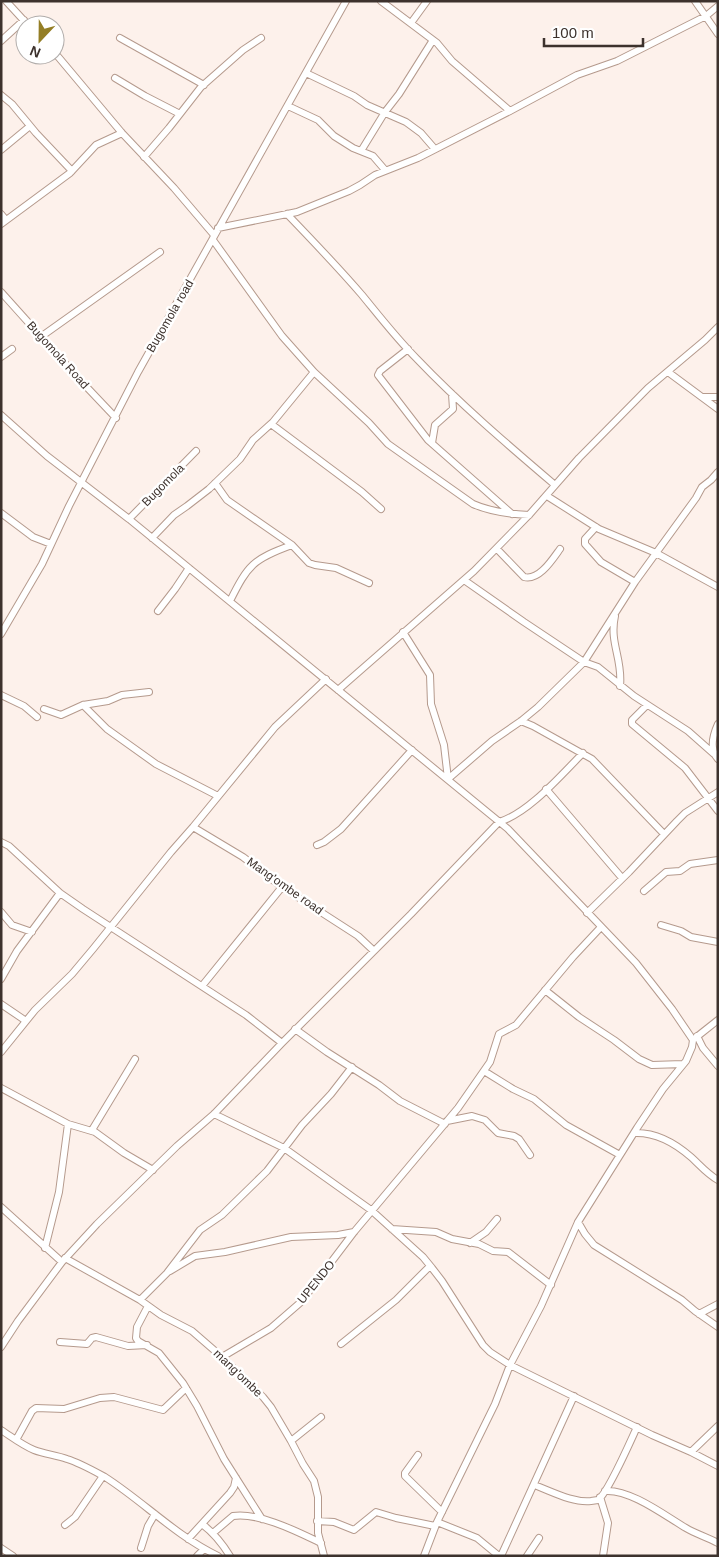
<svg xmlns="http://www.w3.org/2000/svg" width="719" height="1557" font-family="Arial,sans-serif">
<rect width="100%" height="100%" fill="#fdf1eb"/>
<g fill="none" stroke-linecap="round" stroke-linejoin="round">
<g stroke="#b59a8d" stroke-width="8">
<path id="street" d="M6 1 28 25
M381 1 437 43 452 61 510 111
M695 1 718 34
M411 23 427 1
M120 38 204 85
M1 41 24 20
M55 53 122 133 174 188 214 235
M306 73 354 96 367 105 406 122 421 133 434 148
M115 78 145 96 180 114
M1 95 12 104 36 133 72 171
M288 106 318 120 334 136 353 148 373 156 385 170
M1 150 30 126
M361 151 385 112 399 94 433 40
M144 157 169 128 201 87 243 50 261 38
M1 214 6 220
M287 214C312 240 338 267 362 295 380 317 397 339 417 359 460 404 508 445 555 485
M1 224 70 173 96 145 122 133
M218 228 297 212 349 191 360 185 375 175 418 158 510 111 577 75 617 61 706 16 718 6
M213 240 282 336 314 372 369 423 388 444 473 504C491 512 509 514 529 515
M1 292 80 380 116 418
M42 336 160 252
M408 349 380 371 378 375 428 440 512 514
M1 357 12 349
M668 372 718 409
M703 397H718
M1 415 47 456 129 519 508 829 636 963 672 1009 693 1040 692 1047 686 1061 663 1089 637 1128 578 1222 541 1306 510 1365 495 1404 437 1522 424 1556
M271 424 362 492 381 509
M432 443 435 425 453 409 452 394
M215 483 227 500 292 545 309 563 315 565 336 568 369 583
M547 496 599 529 656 553 718 587
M1 513 33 537 51 544
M129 519 196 451
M596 527 585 539V544L601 562 635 582
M152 538 174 515 187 506 209 489 240 459 253 440 273 422 314 372
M497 549 524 577C539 581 552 560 560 549
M464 580 524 622 584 662 598 667 634 696 688 731 714 754
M230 601C248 565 253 559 292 545
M158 611 175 589 189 568
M615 616C609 643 623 659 620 686
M403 632 430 675 431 704 444 745 448 779
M1 634 42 564 69 506 138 372 346 1
M338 690 474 571 529 515 579 458 648 388 705 340 718 327
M1 695 24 706 37 717
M83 705 107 729 156 764 218 796
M647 705 632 720V724L685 768 718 811
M44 709 61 715 83 705 108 701 122 695 149 692
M521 721 533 726 592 759 664 834
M718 724C713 735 709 749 718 759
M448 779 492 741 521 721 538 707 584 662 635 582 696 498 702 487 711 480 718 472
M546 789 622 878
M193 827 243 857 282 887 358 936 374 951
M1 842 9 846 60 893 83 909 246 1015 282 1043
M317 845 324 842 341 829 412 750
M644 891 666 872 680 871 690 864 718 860
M1 912 12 925 32 932
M587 913 629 872 677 821 685 813 718 792
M661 925 681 931 691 937 718 942
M1 979 17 951 60 893
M202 986 282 887
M545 990 579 1017 614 1040 639 1059 652 1065 683 1064
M1 1004 26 1021
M295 1029 327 1052 379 1085 400 1101 445 1124
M697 1036 703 1048 718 1066
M694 1039 718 1020
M1 1052 35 1010 72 974 93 949 171 852 193 827 275 727 326 679
M484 1071 513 1089 534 1099 566 1125 620 1155
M1 1088 68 1124 95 1132 124 1153 153 1170
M214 1114 284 1148 371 1210 423 1257 432 1268 442 1281 483 1345 490 1352 510 1365 652 1435 691 1452 718 1466
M447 1121 472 1116 485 1120 498 1133 514 1136 519 1139 530 1155
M92 1130 135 1059
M634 1133C655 1132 675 1143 691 1157 700 1165 707 1174 718 1180
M1 1207 62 1262
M578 1222 585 1234 594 1245 682 1300 695 1311 718 1327
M392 1229 436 1232 452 1239 479 1244 493 1251 508 1252 551 1285
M470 1243 486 1232 497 1219
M45 1248 59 1192 68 1124
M65 1258 140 1300 161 1315 192 1331 222 1357 263 1397 271 1407 291 1441 303 1464 314 1481 318 1497V1533L324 1556
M170 1271 195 1256 225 1252 291 1237 338 1235 354 1232
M140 1300 167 1273 200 1230 222 1215 267 1171 302 1125 331 1094 352 1067
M148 1306 137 1327 136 1338 138 1341 159 1353 183 1383 197 1406 224 1459 262 1519
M699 1314 718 1304
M60 1342 87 1344 92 1338 96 1337 128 1346 147 1345
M341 1344 396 1300 430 1266
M1 1347 18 1321 62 1262 97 1224 177 1146 214 1114 282 1043 411 914 499 822C529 813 561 775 583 753
M222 1357 271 1328 301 1302 354 1232 458 1108 490 1062 499 1034 516 1025 573 957 601 927
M1 1430C12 1437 22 1445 34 1450 44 1454 56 1455 67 1459 80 1463 94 1471 105 1477 144 1502 176 1536 218 1556
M16 1440 32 1411 36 1408 64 1409 100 1398 114 1397 163 1410 186 1388
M291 1441 321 1417
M691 1452 718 1426
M418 1455 405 1473V1476L442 1512
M534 1485C551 1491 572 1503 591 1501 591 1501 598 1500 598 1500 608 1493 631 1440 637 1427
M605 1491C630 1489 664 1515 686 1528 696 1534 707 1537 718 1543
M600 1497 608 1523 603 1556
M317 1521 334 1522 354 1530 376 1512 396 1518 435 1526
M437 1522 477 1538 499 1556
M202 1524C214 1533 222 1543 230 1556
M65 1525 75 1517 103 1476
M213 1533 233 1516C259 1512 298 1532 321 1543
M188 1539 230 1493 234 1487 236 1478
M1 1548 13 1556
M141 1548 148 1526 155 1514
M197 1556 204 1549
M501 1556 574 1396
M527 1556 539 1538"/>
</g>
<use href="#street" stroke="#fff" stroke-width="6"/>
</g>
<g text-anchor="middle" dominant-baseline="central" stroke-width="5" stroke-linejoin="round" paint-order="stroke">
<g font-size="12" fill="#3d322d" stroke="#fff">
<text transform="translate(170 316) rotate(-60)">Bugomola road</text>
<text transform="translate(58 355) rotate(48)">Bugomola Road</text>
<text transform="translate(163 485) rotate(-45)">Bugomola</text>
<text transform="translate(285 886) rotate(35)">Mang'ombe road</text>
<text transform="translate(316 1282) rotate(-51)">UPENDO</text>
<text transform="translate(238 1373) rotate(44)">mang'ombe</text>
</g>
</g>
<rect width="719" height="1557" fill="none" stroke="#3d322d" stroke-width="5"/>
<g transform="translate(40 40) rotate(202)"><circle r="24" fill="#ffffff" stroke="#b1adab"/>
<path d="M0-4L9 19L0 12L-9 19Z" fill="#947e25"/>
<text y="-8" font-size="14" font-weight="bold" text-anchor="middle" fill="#3d322d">N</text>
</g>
<path d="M544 38v8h99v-8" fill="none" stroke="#3d322d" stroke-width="2.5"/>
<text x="552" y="38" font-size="15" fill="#3d322d" stroke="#ffffff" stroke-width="4" paint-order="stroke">100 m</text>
</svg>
